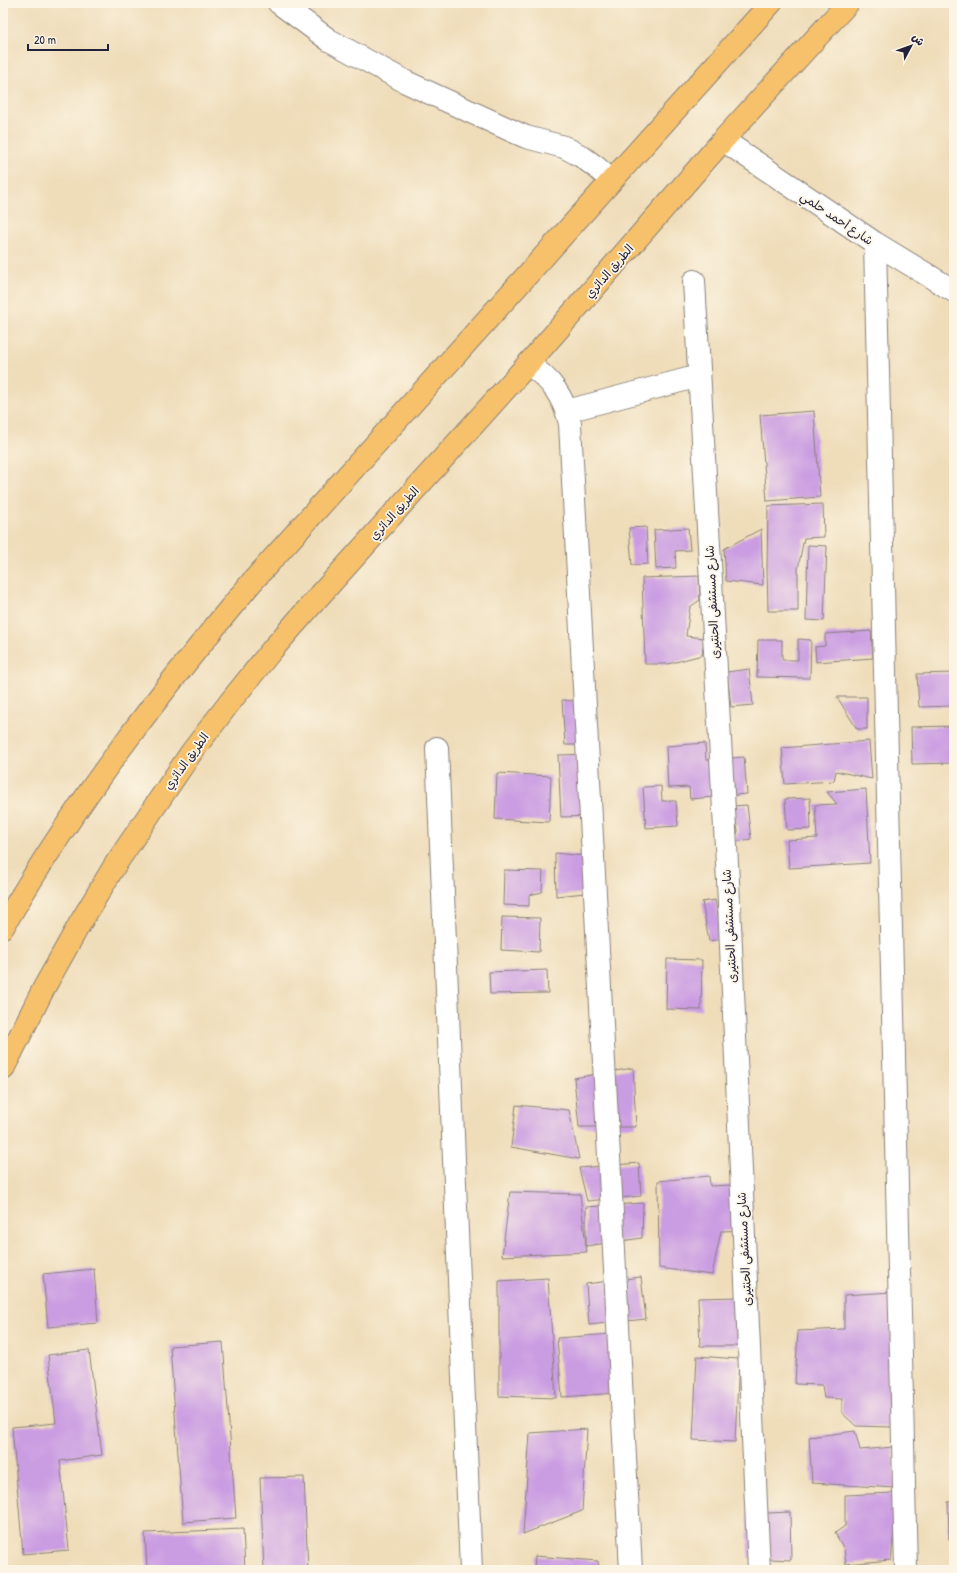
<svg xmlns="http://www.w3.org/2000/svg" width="957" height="1573" font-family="'Patrick Hand','Playpen Sans Arabic',sans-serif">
<rect width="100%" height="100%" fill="#fcf5e5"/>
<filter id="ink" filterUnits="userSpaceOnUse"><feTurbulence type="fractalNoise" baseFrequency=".025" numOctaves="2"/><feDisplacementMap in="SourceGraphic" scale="8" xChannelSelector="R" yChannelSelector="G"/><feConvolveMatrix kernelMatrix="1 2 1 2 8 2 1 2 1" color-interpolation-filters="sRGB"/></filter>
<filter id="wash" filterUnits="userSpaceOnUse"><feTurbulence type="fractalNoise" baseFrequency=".012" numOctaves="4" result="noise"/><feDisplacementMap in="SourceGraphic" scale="16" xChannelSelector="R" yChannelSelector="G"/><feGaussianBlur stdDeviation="0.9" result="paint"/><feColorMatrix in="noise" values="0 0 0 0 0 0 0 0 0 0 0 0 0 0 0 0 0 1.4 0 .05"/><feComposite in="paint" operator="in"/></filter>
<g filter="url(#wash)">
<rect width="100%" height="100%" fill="#efddba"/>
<g id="blocks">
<path fill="#ca9ce2" d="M814 411 820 497 767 501 760 415Z
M823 504 824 537 804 538 798 569V611H768L767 569 768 506Z
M646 527 648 564 632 565 629 528Z
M688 528 690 550 675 551 676 568 656 569 654 530Z
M761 529 763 585 726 581 724 549Z
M808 545 827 546 824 621 806 620Z
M699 576 700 600 690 607 686 636 704 638 702 655 668 664H645L642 578Z
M871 631 873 658 816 662 815 647 825 646V634Z
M798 639 811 640 810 678 757 677 758 640H782V660H798Z
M749 669 753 705 731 707 727 672Z
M954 673V706L919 707 917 674Z
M837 697H867V729H857Z
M562 700 591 702V745H565Z
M954 726V763L912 764 911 727Z
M869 741 872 779 836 771 834 781 785 784 782 748Z
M705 743 706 760 744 757 747 794 690 799 689 787 668 788 666 746Z
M595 754 597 816 561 817 558 755Z
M497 773 551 776 549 822 495 819Z
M661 786 662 801H676L678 826 646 828 643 787Z
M866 789 870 863 789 868 787 840 817 838 815 805 837 804 827 792Z
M810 798 811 829 787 830 785 799Z
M747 805 751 839 734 842 738 831 733 806Z
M555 853 594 857 595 892 556 896Z
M504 870 543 871 542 892 529 895V906L503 905Z
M715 900 722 939 709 941 702 902Z
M502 917 540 918 539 952 501 950Z
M667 959 702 960 701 1010 666 1009Z
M547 970 548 993 490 994 489 972Z
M633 1068 636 1127H579L574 1078Z
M516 1105 569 1110 579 1159 511 1147Z
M639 1163 641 1196 587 1201 579 1168Z
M709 1176 710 1186 752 1184 751 1230 721 1231 712 1275 659 1268 658 1181Z
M510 1192 580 1194 586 1246V1207L643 1203 642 1238 586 1246 587 1252 502 1256Z
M94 1269 98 1323 48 1327 43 1274Z
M641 1277 646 1319 589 1325 586 1284Z
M548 1278 556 1398 499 1396V1281Z
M892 1292V1427L856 1426 842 1413V1399L824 1398 822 1385 795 1384 798 1331 844 1329V1295Z
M740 1297 741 1346H700L698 1298Z
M612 1334 617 1393 562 1397 557 1338Z
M223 1342 236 1518 183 1522 170 1346Z
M89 1350 102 1455 60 1461 69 1550 23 1554 12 1427 56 1423 48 1355Z
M697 1356 739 1359 735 1442 693 1440Z
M587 1429 582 1511 523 1534 530 1433Z
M855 1431 860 1450 893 1447 895 1488 812 1483 809 1437Z
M304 1477 308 1570H264L260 1478Z
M894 1493V1531L891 1560 846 1564 844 1549 835 1533 845 1526V1495Z
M954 1501V1537L949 1539 948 1502Z
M790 1512 791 1560 748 1558 747 1514Z
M243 1529 245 1570H147L145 1533Z
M535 1556 598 1561 599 1570H534Z"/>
</g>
</g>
<g filter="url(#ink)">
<use href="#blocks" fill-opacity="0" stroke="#88807a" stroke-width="1"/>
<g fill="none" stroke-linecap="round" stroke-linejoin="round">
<g stroke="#88807a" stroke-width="24">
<path id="minor" d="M279 3 329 40 406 82 508 129 526 137 564 147 581 156 596 167 611 180
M723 140 875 243 954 291
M875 243 906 1570
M694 281 728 881 759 1570
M528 364C551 379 564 397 570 424L631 1570
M567 411 699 376
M437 748 471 1570"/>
</g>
<g stroke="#88807a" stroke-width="24">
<path id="trunk" d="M3 927C74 804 160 692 251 583L771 3
M3 1069 45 986 79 925 115 865 191 753 230 702 271 651 313 603 528 364 723 140 848 3"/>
</g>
<use href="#minor" stroke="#fff" stroke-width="22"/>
<use href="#trunk" stroke="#f6c16b" stroke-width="22"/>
</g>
</g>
<g text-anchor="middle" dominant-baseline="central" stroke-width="3.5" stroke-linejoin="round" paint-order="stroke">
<g font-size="12" fill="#22223b" stroke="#fcf5e5">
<text transform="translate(837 218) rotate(34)">شارع أحمد حلمي</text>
<text transform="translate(609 271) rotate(-49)">الطريق الدائري</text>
<text transform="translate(394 513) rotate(-48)">الطريق الدائري</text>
<text transform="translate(712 602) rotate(-93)">شارع مستشفى الحنتيرى</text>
<text transform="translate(186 761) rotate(-54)">الطريق الدائري</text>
<text transform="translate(729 926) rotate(-93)">شارع مستشفى الحنتيرى</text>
<text transform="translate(744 1249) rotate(-93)">شارع مستشفى الحنتيرى</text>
</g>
</g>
<rect width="957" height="1573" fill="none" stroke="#fcf5e5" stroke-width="16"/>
<g transform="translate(911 46) rotate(49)" stroke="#fcf5e5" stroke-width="3" paint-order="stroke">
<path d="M0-3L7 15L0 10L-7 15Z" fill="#22223b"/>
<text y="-6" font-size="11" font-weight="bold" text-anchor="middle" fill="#22223b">ش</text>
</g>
<path d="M28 44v6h80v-6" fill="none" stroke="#22223b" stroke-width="2"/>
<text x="34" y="44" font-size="12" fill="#22223b" stroke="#fcf5e5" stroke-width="3" paint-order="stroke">20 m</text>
</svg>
